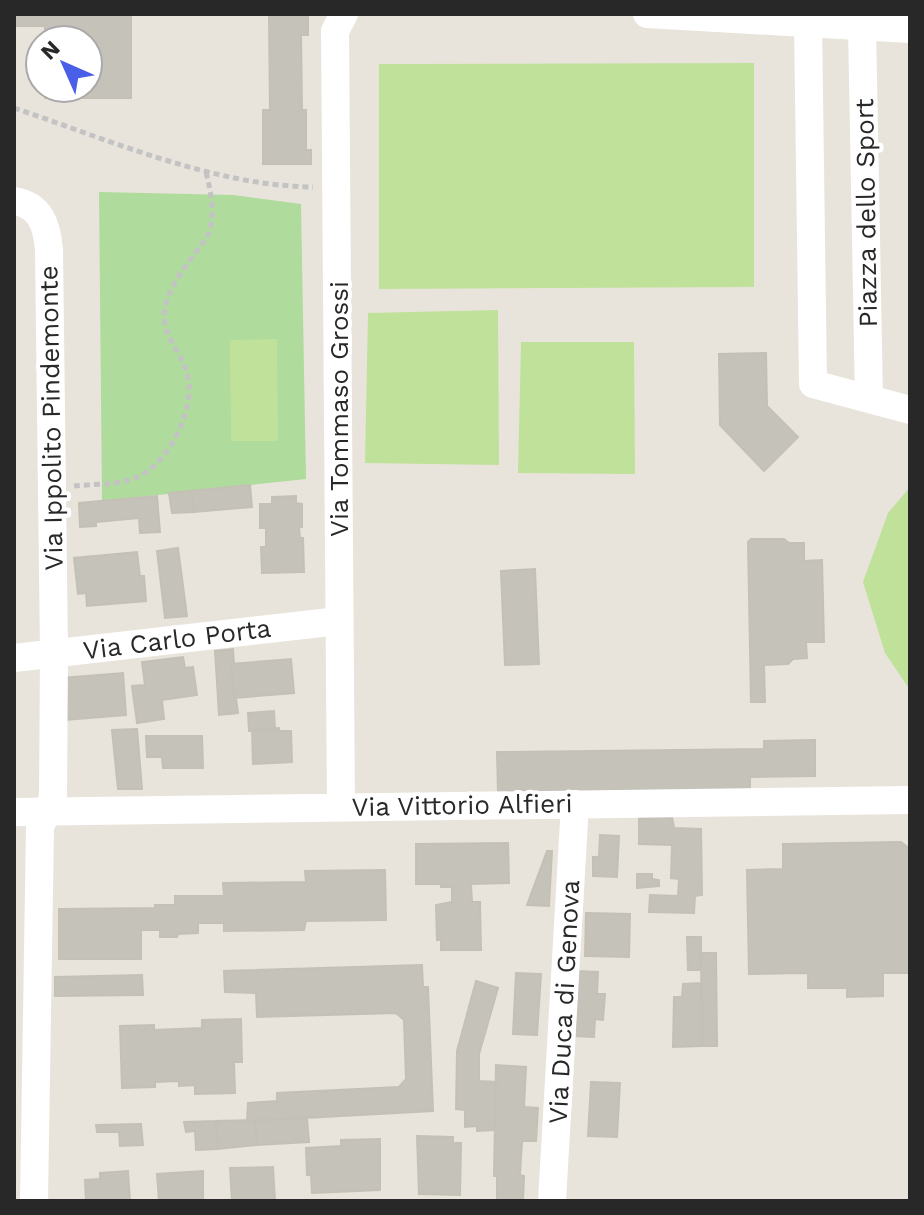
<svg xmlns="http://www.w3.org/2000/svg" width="924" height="1215" font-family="'Work Sans',sans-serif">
<rect width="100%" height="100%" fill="#e9e4db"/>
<path fill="#afdb9d" d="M99 192 233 195 301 204 306 479 102 501Z"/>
<path fill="#bfe199" d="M754 63V287L379 289V64Z
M498 310 499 465 365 463 368 313Z
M277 339 278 441H231L230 340Z
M521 342H634L635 474 518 473Z
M910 487V690L885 653 863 582 888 513Z"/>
<path fill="#c5c2ba" stroke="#c4c0b5" stroke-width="2" d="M14 14H131V98H45V88H88V40H45V26H14Z
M269 14H308V35H301L302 110H306V150H311V164H263V110H270Z
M766 353 767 406 798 437 764 471 720 425 719 354Z
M250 485 252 507 194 512 191 491Z
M191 491 194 512 172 513 169 493Z
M157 496 160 532 140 533 139 518 96 522V526L80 527 79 503Z
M296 496V503L302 504V527H299L300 538H303L304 572 262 573 261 547H266V528H260V504H272V497Z
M751 539H784L789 543H804V561L822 560 824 642H806L807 658 793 659 788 664 764 665 765 702H751L748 542Z
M178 548 187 616 165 618 157 551Z
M137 552 140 576H144L146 601 87 606 86 593 78 594 74 558Z
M535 569 539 664 505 665 501 571Z
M233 649 234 664H231L234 698H236L238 713 219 715 215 651Z
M183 657 185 668 193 667 197 695 162 700 164 719 137 723 132 686 145 685 142 662Z
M291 659 294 693 234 698 231 664Z
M123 673 126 715 65 720 61 678Z
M274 711 275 729 249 731 248 713Z
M279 728V731H291L292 762 253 764 252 729Z
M137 729 142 789H118L112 730Z
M146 736H202L203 768H163L162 757H147Z
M815 740V776L750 777V790L498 793 497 752 764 749V741Z
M672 817 674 828 701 829 702 895 695 896 694 913 649 912 650 895 678 896 679 879 671 878 672 845 639 844V818Z
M600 835 619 836 617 877 593 876V857H599Z
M901 842 910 849V973H883V996L847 997V988H808V973L749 974 747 870 783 869V844Z
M508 843 509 883 471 884 472 902H480L481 950H441V940H437L436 905 452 902V887H441V884H416V844Z
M547 851H552L549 906 527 905Z
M385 870 386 920 306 921 304 930 224 931V923H198V933L178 934 177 937H160V930H141V959H59V909L155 908V905H175V896H224L223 883 306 882 305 871Z
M637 874H652V879L659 880V886L637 888Z
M586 913 630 914 629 957 585 956Z
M687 937H701V970H688Z
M701 953H716L717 1046H702Z
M422 965 423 987H428L433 1111 247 1121 248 1103 277 1101V1093L399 1087 406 1079 404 1020 396 1013 257 1017 256 993 225 992 224 971Z
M576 971 598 972 597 994H605L603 1020 595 1019 594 1037 573 1036Z
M516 973 541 974 537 1035 513 1034Z
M142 975 143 995 55 996V977Z
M476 981 498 988 479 1054V1081L496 1082 495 1130 477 1131V1126L465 1127V1110L456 1109 457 1051Z
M701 983 702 1046 673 1047 674 997H682L683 984Z
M241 1019 242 1062H234L235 1093 195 1094V1085L179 1086V1081L155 1082V1087L122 1088 120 1026 154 1025V1030L202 1028V1020Z
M496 1065 526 1067 524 1107 538 1108 536 1141H522L520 1175 524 1176 523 1201H497V1176H494Z
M591 1082 620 1083 617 1137 588 1136Z
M307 1118 309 1142 257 1145 255 1120Z
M255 1120 257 1145 218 1149 216 1121Z
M216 1121 218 1149 196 1150 195 1131 186 1132 184 1122Z
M141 1124 143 1145 120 1146 119 1132H97L96 1125Z
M417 1136 453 1137V1143H461L460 1195 419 1194Z
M380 1139V1190L312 1193 311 1175H307L306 1148 341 1146V1140Z
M273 1167 275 1201H232L230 1168Z
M128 1171 130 1201H86L85 1180 100 1179V1173Z
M203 1171V1201H159L157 1174Z"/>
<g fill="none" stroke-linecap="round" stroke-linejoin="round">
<path stroke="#c3c3c3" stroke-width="5" stroke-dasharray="6 4" stroke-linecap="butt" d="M14 108C107 139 214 186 313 187
M74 486C93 484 117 485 135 478 169 465 199 405 186 370 179 349 160 333 165 308 170 281 194 257 208 235 216 213 211 193 206 172"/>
<path stroke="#fff" stroke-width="28" d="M647 14 910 29
M808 21 813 384 910 410
M862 26 869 399
M14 201C41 205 47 226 49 250L54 653 53 798 40 827 34 1201
M14 658 339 621
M341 806 335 31 344 14
M14 812 910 800
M552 1201 575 804"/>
</g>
<g text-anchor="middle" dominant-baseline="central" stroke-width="8" stroke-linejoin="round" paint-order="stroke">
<g font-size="26" fill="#282828" stroke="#fff">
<text transform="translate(866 213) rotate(-91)">Piazza dello Sport</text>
<text transform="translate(339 409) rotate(-90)">Via Tommaso Grossi</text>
<text transform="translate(51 418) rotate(-91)">Via Ippolito Pindemonte</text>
<text transform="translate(177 639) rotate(-7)">Via Carlo Porta</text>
<text transform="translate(462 805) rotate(-1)">Via Vittorio Alfieri</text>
<text transform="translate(564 1002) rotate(-87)">Via Duca di Genova</text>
</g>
</g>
<rect width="924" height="1215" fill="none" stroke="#282828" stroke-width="32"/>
<g transform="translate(64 64) rotate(315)"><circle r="38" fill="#ffffff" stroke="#a9a9a9" stroke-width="2"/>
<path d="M0-6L14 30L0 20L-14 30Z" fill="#4a5fe8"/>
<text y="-12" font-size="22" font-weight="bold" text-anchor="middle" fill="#282828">N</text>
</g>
</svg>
